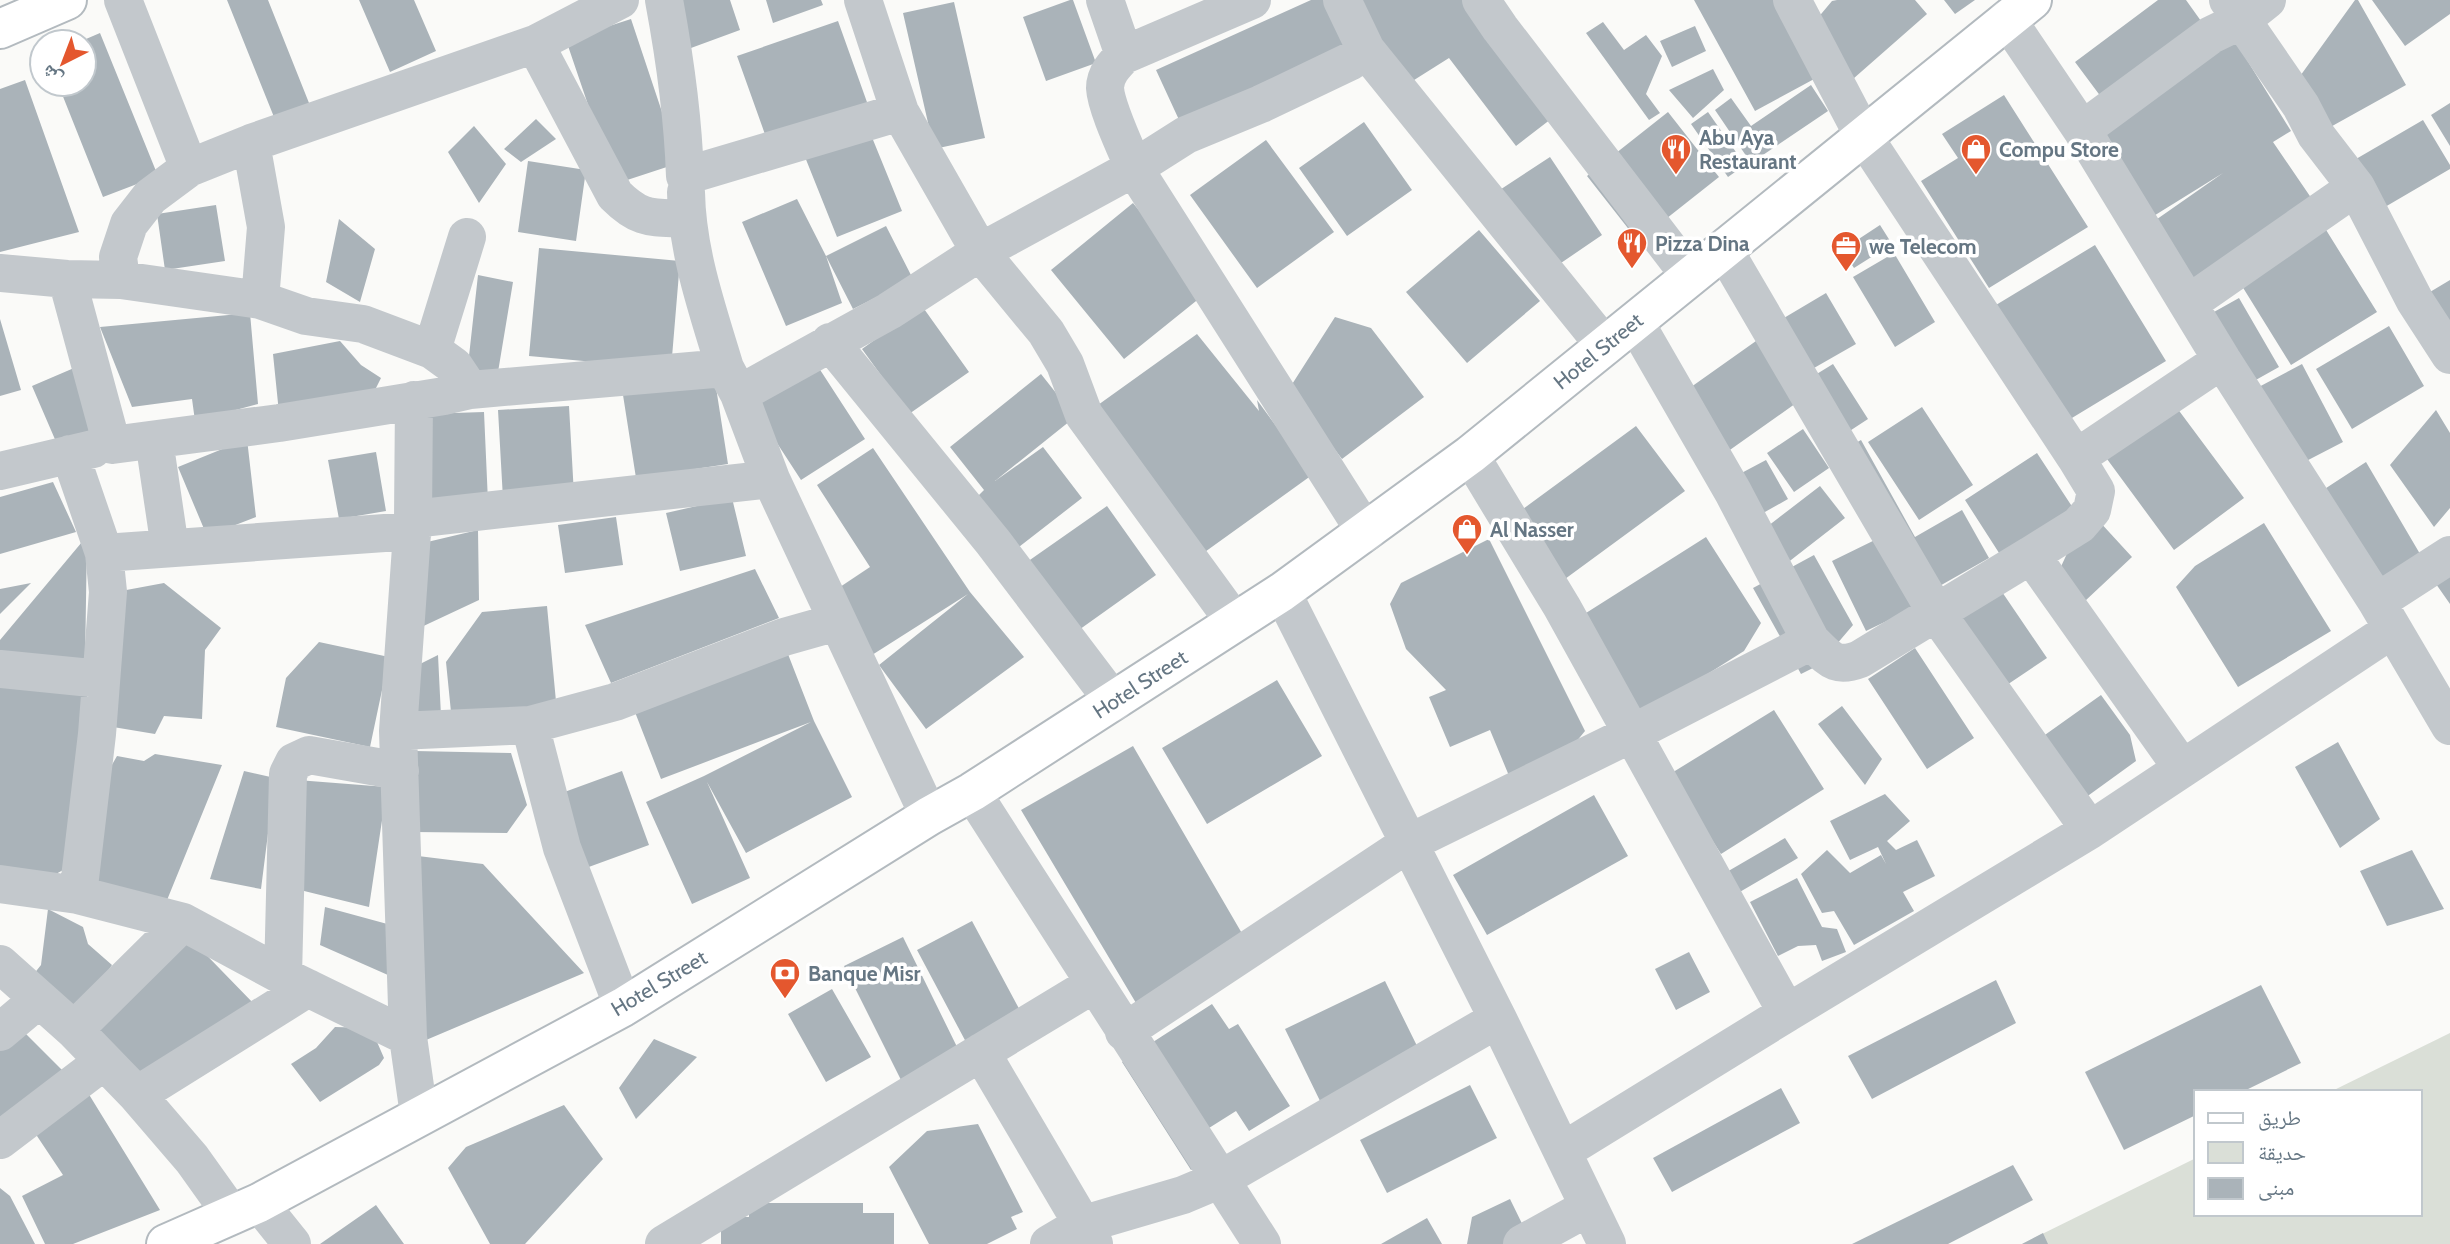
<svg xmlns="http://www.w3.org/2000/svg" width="2450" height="1244" font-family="Cabin,'Noto Naskh Arabic',sans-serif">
<rect width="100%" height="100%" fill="#fafaf8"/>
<path fill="#dadfd7" d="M2450 1033V1244H2022L2196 1158V1214H2420V1092H2330Z"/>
<path fill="#aab3b9" d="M227 0H268L311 108 276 122Z
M359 0H414L436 51 390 72Z
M674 0H730L740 30 691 48Z
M766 0H821L823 5 773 23Z
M1070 0H1073L1096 63 1046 81 1023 17Z
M1311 0H1324L1351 61 1186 135 1156 70Z
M1345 0H1462L1551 119 1516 146 1449 58 1403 87Z
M1694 0H1774L1816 78 1755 111Z
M1837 0H1915L1927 14 1845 86 1801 38 1832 1Z
M1944 0H1975L1955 14Z
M2158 0H2186L2211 35 2110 109 2075 62Z
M2355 0H2358L2406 85 2316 135 2290 90Z
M2372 0H2450V14L2405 46Z
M954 2 985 138 934 149 903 13Z
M631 19 679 163 615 184 566 40Z
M838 21 868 105 767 140 737 56Z
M1603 22 1624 50 1646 35 1662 56 1646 94 1660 113 1649 120 1586 33Z
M1695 26 1706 51 1672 67 1660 41Z
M100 33 158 176 103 197 58 84H84V42H79Z
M2234 39 2291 131 2273 142 2316 205 2194 290 2150 224 2223 173 2144 222 2087 130Z
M1713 69 1724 90 1693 118 1669 90Z
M25 80 79 232 0 252V89Z
M1811 85 1828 111 1751 163 1715 110 1731 98 1751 126Z
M2004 95 2088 227 1989 288 1921 181 1958 158 1942 134Z
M2450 103V146L2431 115Z
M1668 112 1719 177 1638 241 1587 176Z
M1708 112 1745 165 1728 177 1691 124Z
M536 119 556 139 521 162 504 149Z
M2423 120 2450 165V169L2373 214 2356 159Z
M1364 122 1412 190 1347 236 1299 168Z
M474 126 506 164 479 203 448 152Z
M869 130 902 211 837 237 805 157Z
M1266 140 1334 232 1257 288 1190 195Z
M1550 157 1602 235 1539 278 1486 199Z
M528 161 586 170 576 241 518 232Z
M797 199 826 256 842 303 786 326 742 222Z
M1133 203 1206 293 1124 359 1051 270Z
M216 205 225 261 165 270 157 214Z
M339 219 375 249 360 302 326 282Z
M1880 225 1892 244 1854 268 1842 250Z
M2323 225 2377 312 2291 365 2237 278Z
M886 226 913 279 853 309 826 256Z
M1479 230 1540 301 1467 363 1406 292Z
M2095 245 2166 361 2062 424 1991 308Z
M539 248 680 261 671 369 529 356Z
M1894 253 1935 322 1895 347 1853 277Z
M478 275 513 282 497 378 468 365Z
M2450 280V348L2415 301Z
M1826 293 1856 344 1807 372 1777 322Z
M2239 298 2279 367 2245 386 2205 317Z
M922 306 969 372 909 414 862 349Z
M250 313 258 404 195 421 192 399 132 407 100 327Z
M1335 317 1371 328 1424 397 1342 459 1289 389Z
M0 319 21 390 0 396Z
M2389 326 2424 386 2352 429 2316 369Z
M1197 334 1259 411 1257 400 1312 475 1177 572 1084 415Z
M340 341 361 365 381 378 373 394 279 413 273 354Z
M1756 341 1799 401 1727 452 1684 392Z
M815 362 865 439 801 480 751 403Z
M1833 364 1868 419 1842 436 1807 380Z
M2302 364 2343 442 2279 475 2238 398Z
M81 365 105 424 57 444 32 386Z
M1041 374 1075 417 995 481 1043 447 1082 498 1015 550 976 498 984 490 950 447Z
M715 381 728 464 636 478 623 395Z
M569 406 574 495 503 499 498 410Z
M1922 407 1973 485 1919 520 1868 442Z
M2177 408 2244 498 2174 550 2107 459Z
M2436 410 2450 433V508L2434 527 2390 465Z
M484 412 488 502 428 505 423 414Z
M1636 426 1685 491 1565 579 1516 514Z
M1803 429 1829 468 1794 492 1767 453Z
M247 439 256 517 207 536 178 467Z
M1861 440 1915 537 1962 510 1989 558 1929 592 1847 448Z
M873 448 970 592 1024 657 926 729 879 665 968 594 872 655 831 593 870 567 817 485Z
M376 452 386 511 339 519 328 460Z
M2037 453 2073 508 2001 556 1965 500Z
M1766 460 1788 499 1756 517 1734 477Z
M2366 462 2423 559 2377 587 2320 492Z
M53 482 76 532 0 554V497Z
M1820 486 1845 518 1782 567 1768 526Z
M732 498 746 556 680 571 666 513Z
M1107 506 1156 575 1076 632 1027 562Z
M616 517 623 565 565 573 558 525Z
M2098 520 2132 557 2085 601 2058 573 2071 545Z
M2264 523 2331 631 2238 687 2176 587 2195 566Z
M478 530 479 600 415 630 423 543Z
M87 536 85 664 0 659V640Z
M1706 537 1761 623 1744 651 1619 730 1556 632Z
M1881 537 1916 607 1866 631 1832 561Z
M1489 539 1585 731 1558 764 1512 783 1490 730 1450 747 1429 697 1446 690 1406 649 1390 604 1401 583Z
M1814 555 1853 625 1819 665 1801 674 1753 588Z
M755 569 779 618 611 683 585 625Z
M2450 575V604L2436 584Z
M31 583 0 614V589Z
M164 583 221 628 205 650 202 719 164 716 155 734 107 726 121 591Z
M1998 586 2047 658 1986 699 1937 628Z
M547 606 557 712 452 722 446 662 482 612Z
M319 642 389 657 370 747 276 727 286 678Z
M1915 648 1974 738 1927 769 1868 679Z
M786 649 814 721 852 797 746 853 707 782 750 878 692 904 646 802 704 776 811 722 661 779 633 707Z
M438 655 441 716 414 717 412 668Z
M1277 680 1322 756 1207 824 1162 748Z
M0 681 88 685 72 865 47 879 0 873Z
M2101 695 2130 735 2136 761 2078 803 2035 742Z
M1842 706 1882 759 1865 785 1818 724Z
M1774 710 1824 789 1721 854 1670 774Z
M2338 742 2380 819 2340 848 2295 767Z
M1133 746 1247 942 1136 1003 1021 810Z
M415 751 511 753 527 805 507 833 414 832Z
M155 754 222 765 165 905 93 888 105 777 117 756 144 761Z
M244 771 275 778 261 889 210 879Z
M622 771 649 845 586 868 559 794Z
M297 780 387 787 369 907 292 888Z
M1885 794 1910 821 1887 841 1896 850 1917 840 1935 876 1903 892 1914 911 1854 945 1834 911 1822 913 1801 874 1827 850 1850 873 1881 855 1886 864 1878 847 1850 860 1830 821Z
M1594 795 1628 856 1487 935 1453 875Z
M1785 838 1798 858 1738 893 1725 873Z
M2412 850 2444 909 2387 926 2360 871Z
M418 856 483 864 584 973 419 1043Z
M1797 878 1822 927 1837 929 1846 952 1822 961 1816 945 1798 946 1778 956 1750 902Z
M325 907 391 925 397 979 320 945Z
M48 909 83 927 88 944 112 965 74 1021 29 980 41 965Z
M972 921 1030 1029 975 1059 917 950Z
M186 934 258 1008 143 1087 89 1030Z
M903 937 962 1057 904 1086 844 966Z
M1689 952 1710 992 1676 1010 1655 969Z
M1996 980 2016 1023 1872 1099 1848 1056Z
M1385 981 1421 1054 1321 1103 1285 1029Z
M2261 985 2301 1063 2242 1092H2196V1115L2124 1150 2085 1072Z
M832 989 871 1057 826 1082 788 1014Z
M1212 1004 1229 1029 1238 1024 1290 1106 1249 1131 1236 1111 1209 1128 1223 1150 1191 1170 1122 1062Z
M18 1026 63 1071 0 1126V1042Z
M335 1027 371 1028 384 1058 379 1065 320 1102 291 1064 316 1048Z
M654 1039 697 1057 636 1119 619 1088Z
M1470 1085 1497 1138 1387 1193 1360 1140Z
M85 1088 160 1210 73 1244H45L22 1196 63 1175 35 1133Z
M1781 1088 1800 1123 1672 1192 1653 1158Z
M564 1105 603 1159 525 1244H490L448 1168 466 1147Z
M978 1124 1023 1212 1011 1217 1017 1229 987 1244H929L889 1167 927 1131Z
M2013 1165 2033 1200 1948 1244H1852Z
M0 1188 10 1196 35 1244H0Z
M1510 1199 1532 1244H1467L1472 1217Z
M749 1203H863V1213H894V1244H721V1217H749Z
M376 1205 404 1244H320Z
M1427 1218 1442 1244H1381Z
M2043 1233 2048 1244H2022Z"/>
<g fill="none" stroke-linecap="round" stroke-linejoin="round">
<g stroke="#b3babf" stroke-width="42">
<path id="secondary" d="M0 29 67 0
M166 1244 259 1203 623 1007 929 816 972 792 1282 592 1470 455 2032 0"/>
</g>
<path stroke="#c3c8cc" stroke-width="38" d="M123 0 189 168
M620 0 535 44 615 195C641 221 652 217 686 219
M664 0C675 59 683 116 685 176L900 112
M863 0 900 112 980 252 1046 332 1065 364 1084 415 1234 621
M1105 0 1124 55
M1252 0 1124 55C1115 64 1105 74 1105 88 1106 107 1126 149 1134 168L1366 533
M1481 0 1500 28 1690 276
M1792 0 1864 137 2076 458 2222 360
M2228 0 2301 106 2316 135 2356 187 2415 301 2450 355
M2007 19 2082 130 2222 360 2377 602 2450 726
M1366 50 1605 346
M2082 130 2211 35 2242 20 2267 0
M686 192C687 253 708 311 725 368
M1723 248 1937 614 2090 830
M0 273 67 279 121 280 260 300 306 316 363 324 432 350 454 366 470 390 725 368 739 394 771 479 929 816
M67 279 112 445 279 423 444 396 470 390
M121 280 118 257 129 224 150 197 189 168 251 143
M260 300 266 227 251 143 535 44
M2188 304 2356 187
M1635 322 1733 492 1811 641
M830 342 993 542 1114 702
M432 350 467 237
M739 394 889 311 980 252 1134 168 1186 135 1261 104 1351 61 1366 50 1342 0
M414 400 413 519 771 479
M154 440 170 548
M70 454 104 553 108 592 97 734 78 895
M1470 455 1562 607 1787 1013 2090 830 2393 629
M0 471 93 449
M413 519 398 731 408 1037 419 1115
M104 553 413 531
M2031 555 2079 525 2092 510 2096 491 2076 458
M1282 592 1498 1019 1607 1244
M2377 602 2450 555
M0 669 101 679
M530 725 562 848 623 1007
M398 731 530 725 615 702 784 637 837 622
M972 792 1262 1244
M0 884 78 895 183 922 283 976 408 1037
M0 964 74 1030 137 1095 192 1159 232 1215
M283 976 288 774 294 762 309 755 400 771
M74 1030 183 922
M0 1032 38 1000
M1124 1032 1409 843 1633 733 1811 641C1829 658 1834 669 1860 659L2031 555 2182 768
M981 1052 1094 1244
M137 1095 308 988
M0 1140 104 1061
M1563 1151 1787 1013
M259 1203 292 1244
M664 1244 1094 984
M1049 1244 1081 1225 1183 1195 1221 1179 1498 1019
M1522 1244 1589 1207"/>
<use href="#secondary" stroke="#fff" stroke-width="38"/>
</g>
<defs>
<g id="restaurant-pin" transform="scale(1.575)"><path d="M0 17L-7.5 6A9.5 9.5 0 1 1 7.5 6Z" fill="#e4572e" stroke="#fff"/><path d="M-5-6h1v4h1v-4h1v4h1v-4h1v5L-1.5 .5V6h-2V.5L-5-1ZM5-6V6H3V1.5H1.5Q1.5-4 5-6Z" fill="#fff"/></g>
<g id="shop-pin" transform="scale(1.575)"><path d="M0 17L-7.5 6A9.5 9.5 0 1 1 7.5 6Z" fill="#e4572e" stroke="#fff"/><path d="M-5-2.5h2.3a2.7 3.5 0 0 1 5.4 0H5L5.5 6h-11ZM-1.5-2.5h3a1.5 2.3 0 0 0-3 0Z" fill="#fff"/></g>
<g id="office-pin" transform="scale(1.575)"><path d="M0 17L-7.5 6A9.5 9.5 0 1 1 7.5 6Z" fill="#e4572e" stroke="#fff"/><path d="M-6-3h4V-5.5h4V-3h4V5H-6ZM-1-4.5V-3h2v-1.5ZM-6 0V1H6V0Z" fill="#fff"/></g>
<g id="bank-pin" transform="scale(1.575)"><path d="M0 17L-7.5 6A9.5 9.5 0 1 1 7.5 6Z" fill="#e4572e" stroke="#fff"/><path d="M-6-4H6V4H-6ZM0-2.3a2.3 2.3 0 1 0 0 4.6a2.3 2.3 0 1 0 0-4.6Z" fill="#fff"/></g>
</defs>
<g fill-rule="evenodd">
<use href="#restaurant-pin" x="1676" y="149"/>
<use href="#shop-pin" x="1976" y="149"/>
<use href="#restaurant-pin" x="1632" y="243"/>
<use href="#office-pin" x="1846" y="246"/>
<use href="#shop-pin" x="1467" y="529"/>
<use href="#bank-pin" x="785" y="973"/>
</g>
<g text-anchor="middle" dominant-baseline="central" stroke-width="7" stroke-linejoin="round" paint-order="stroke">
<g font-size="21" font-weight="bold" fill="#657683" stroke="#fff" text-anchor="start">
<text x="1699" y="137">Abu Aya<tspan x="1699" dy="24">Restaurant</tspan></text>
<text x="1999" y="149">Compu Store</text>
<text x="1655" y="243">Pizza Dina</text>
<text x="1869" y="246">we Telecom</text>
<text x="1490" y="529">Al Nasser</text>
<text x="808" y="973">Banque Misr</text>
</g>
<g font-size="21" fill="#657683" stroke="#fff">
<text transform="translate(1598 351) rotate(-39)">Hotel Street</text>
<text transform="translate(1140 684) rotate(-33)">Hotel Street</text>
<text transform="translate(659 983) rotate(-31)">Hotel Street</text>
</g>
</g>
<rect x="2194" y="1090" width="228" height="126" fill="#ffffff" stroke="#c1c8cd" stroke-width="2"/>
<rect x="2208" y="1113" width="35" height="10" fill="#ffffff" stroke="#c1c8cd" stroke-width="2"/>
<text x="2258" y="1125" font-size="21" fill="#657683">طريق</text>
<rect x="2208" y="1142" width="35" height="21" fill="#dadfd7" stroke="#c1c8cd" stroke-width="2"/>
<text x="2258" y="1160" font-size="21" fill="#657683">حديقة</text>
<rect x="2208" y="1178" width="35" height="21" fill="#aab3b9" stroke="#c1c8cd" stroke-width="2"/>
<text x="2258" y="1195" font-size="21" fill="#657683">مبنى</text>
<g transform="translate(63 63) rotate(222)"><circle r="33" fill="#ffffff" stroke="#c1c8cd" stroke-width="2"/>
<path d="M0-5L12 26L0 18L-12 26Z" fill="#e4572e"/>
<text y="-10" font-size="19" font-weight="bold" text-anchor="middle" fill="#657683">ش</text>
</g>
</svg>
